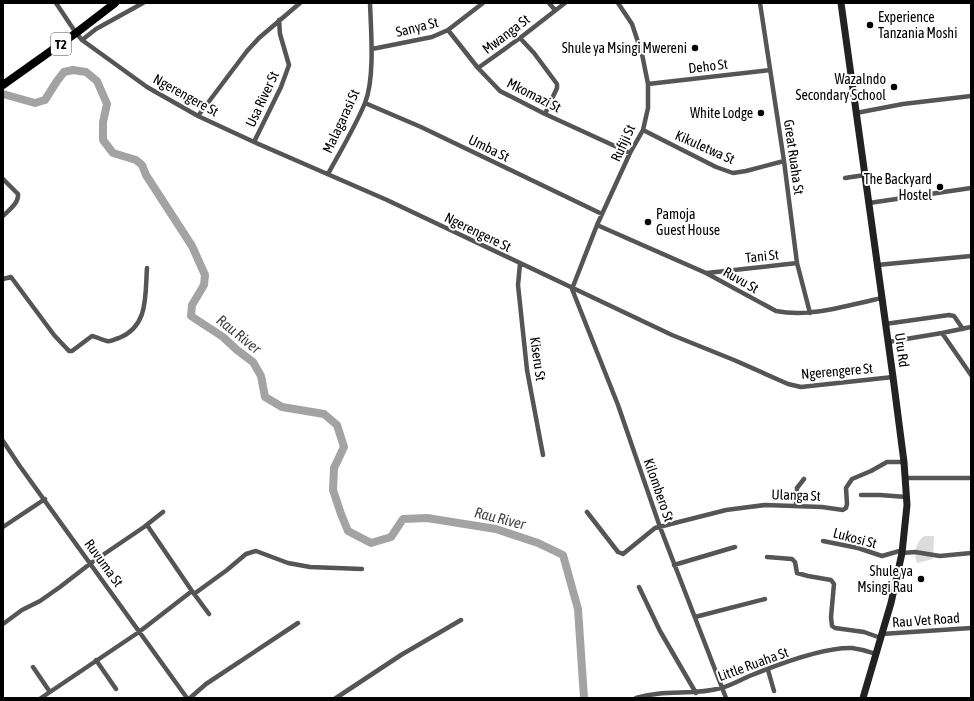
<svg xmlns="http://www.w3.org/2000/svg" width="974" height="701" font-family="'Asap Condensed',sans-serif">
<rect width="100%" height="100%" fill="#fff"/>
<path fill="#dcdcdc" d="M924 536H934L933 559 917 563C913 553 916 542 924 536Z"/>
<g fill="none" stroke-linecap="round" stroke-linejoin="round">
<path stroke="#a3a3a3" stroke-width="8" d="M3 94 35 103 45 100 57 81 64 72 73 70 86 72 97 81 107 104 103 122V140L113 153 136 160 142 165 146 175 192 246 205 275 204 285 192 305 191 316 223 337 237 350 253 362 261 376 265 397 282 407 324 414 337 425 344 447 334 468 333 490 341 514 348 531 371 543 391 537 403 519 427 518 496 529 538 543 563 555 578 609 584 698"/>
<path stroke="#555" stroke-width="4.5" d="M56 3 76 33 82 40 147 87 198 116 254 142 387 200 672 335 734 360 788 384 801 387 893 377
M549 3 555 10
M618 3 632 24 642 54 648 84V108L643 130 630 153 597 225 572 289 618 405 660 527 726 698
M760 3 784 161 797 263 810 313
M448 30 478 68 500 91 545 114 630 153
M520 38 534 53 557 84V88L545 114
M82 40 96 29 143 3
M372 49 432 37 448 30 483 3
M478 68 520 38 565 3
M648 84 770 70
M365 103 421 127 602 214
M856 113 903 104 971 96
M198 116 247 51 259 38 300 3
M643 130 716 167 733 173 746 171 784 161
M254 142 281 87 289 65 280 34 279 20
M328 174C340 152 355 127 365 103 375 78 371 31 370 3
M845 178 865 175
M3 179 18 194C19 203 9 210 3 216
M869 203 971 188
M597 225 706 273 776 311C811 318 848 305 882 298
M520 264 518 285 527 370 543 455
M877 265 971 256
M707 273 797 263
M3 279 11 277 54 335 69 351H72L92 336C97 337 102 340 107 341 111 342 115 339 119 338 149 326 145 295 147 268
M885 324 949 315 954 316 963 329
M942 333 971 375
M888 342 942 333 971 327
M3 441 19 465 187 698
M905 478H971
M861 495H880L906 497
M796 506 797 488 804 479
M587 512 618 552 623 554 655 528 726 510 765 505 822 507 843 510 846 508 847 504 846 488 852 479 871 471 887 462H904
M147 525 192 591 209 614
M3 527 45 499
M823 541 858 548 882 556 903 550
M902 553 915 552 940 556 971 553
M767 557 792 559 795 562 797 573 808 576 831 580 834 584 831 617 832 626 835 628 864 632 881 638
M674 565 735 547
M639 587 660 631 696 693
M194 594 227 570 246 554 256 551 288 563 310 567 362 569
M695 617 765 599
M3 624 22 610 40 601 60 587 91 563 144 527 163 512
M882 634 971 628
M96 660 116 689
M33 667 50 692
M768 670 774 691
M41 698 139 632 192 591
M190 698 206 684 298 623
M336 698 401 655 461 620
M636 698C664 689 693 696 721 688 732 685 742 679 752 675 779 664 824 647 852 648 860 649 868 651 876 654"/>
<path stroke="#222" stroke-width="7" d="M841 3 893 377 904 462 907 505 902 553 891 603 863 698"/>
<path stroke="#000" stroke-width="8" d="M3 85 76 33 115 3"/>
</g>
<g fill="#000" stroke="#fff" stroke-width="1.5">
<circle cx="870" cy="25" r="4"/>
<circle cx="695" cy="48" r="4"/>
<circle cx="894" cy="87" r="4"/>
<circle cx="761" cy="113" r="4"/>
<circle cx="940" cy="187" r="4"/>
<circle cx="648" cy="222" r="4"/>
<circle cx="921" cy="579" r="4"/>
</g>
<g text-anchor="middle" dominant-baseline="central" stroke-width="4" stroke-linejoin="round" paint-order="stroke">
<rect fill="#fff" stroke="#4c4c4c" stroke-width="1" x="51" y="33" width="20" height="22" rx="3"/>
<g font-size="13" font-weight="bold" fill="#000">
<text x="61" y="44">T2</text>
</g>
<g font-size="14" fill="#000" stroke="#fff" text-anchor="end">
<text x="878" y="17" text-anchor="start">Experience<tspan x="878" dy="16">Tanzania Moshi</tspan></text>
<text x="687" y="48">Shule ya Msingi Mwereni</text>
<text x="886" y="79">Wazalndo<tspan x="886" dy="16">Secondary School</tspan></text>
<text x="753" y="113">White Lodge</text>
<text x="932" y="179">The Backyard<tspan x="932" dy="16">Hostel</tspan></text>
<text x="656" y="214" text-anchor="start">Pamoja<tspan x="656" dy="16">Guest House</tspan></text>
<text x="913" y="571">Shule ya<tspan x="913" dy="16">Msingi Rau</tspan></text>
</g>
<g font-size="14" fill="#000" stroke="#fff">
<text transform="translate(417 27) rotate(-14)">Sanya St</text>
<text transform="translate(506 34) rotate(-37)">Mwanga St</text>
<text transform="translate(708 66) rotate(-7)">Deho St</text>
<text transform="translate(186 95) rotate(29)">Ngerengere St</text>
<text transform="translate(534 95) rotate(27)">Mkomazi St</text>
<text transform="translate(262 99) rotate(-65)">Usa River St</text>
<text transform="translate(341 121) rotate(-65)">Malagarasi St</text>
<text transform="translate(623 143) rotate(-65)">Rufiji St</text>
<text transform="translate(705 147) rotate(24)">Kikuletwa St</text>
<text transform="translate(489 148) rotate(26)">Umba St</text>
<text transform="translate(794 157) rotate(82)">Great Ruaha St</text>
<text transform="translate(478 232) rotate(26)">Ngerengere St</text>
<text transform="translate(762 256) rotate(-6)">Tani St</text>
<text transform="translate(741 280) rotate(30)">Ruvu St</text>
<text transform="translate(902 350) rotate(82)">Uru Rd</text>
<text transform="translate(538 359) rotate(82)">Kiseru St</text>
<text transform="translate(837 371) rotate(-5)">Ngerengere St</text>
<text transform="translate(659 490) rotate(71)">Kilombero St</text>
<text transform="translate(796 495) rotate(2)">Ulanga St</text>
<text transform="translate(855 538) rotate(15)">Lukosi St</text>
<text transform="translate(104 563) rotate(54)">Ruvuma St</text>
<text transform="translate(926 620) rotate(-4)">Rau Vet Road</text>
<text transform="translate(753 664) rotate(-20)">Little Ruaha St</text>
</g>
<g font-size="15" font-style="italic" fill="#444" stroke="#fff">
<text transform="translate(239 334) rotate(39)">Rau River</text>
<text transform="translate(500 518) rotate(14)">Rau River</text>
</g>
</g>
<rect width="974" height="701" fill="none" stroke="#000000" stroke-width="8"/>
</svg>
